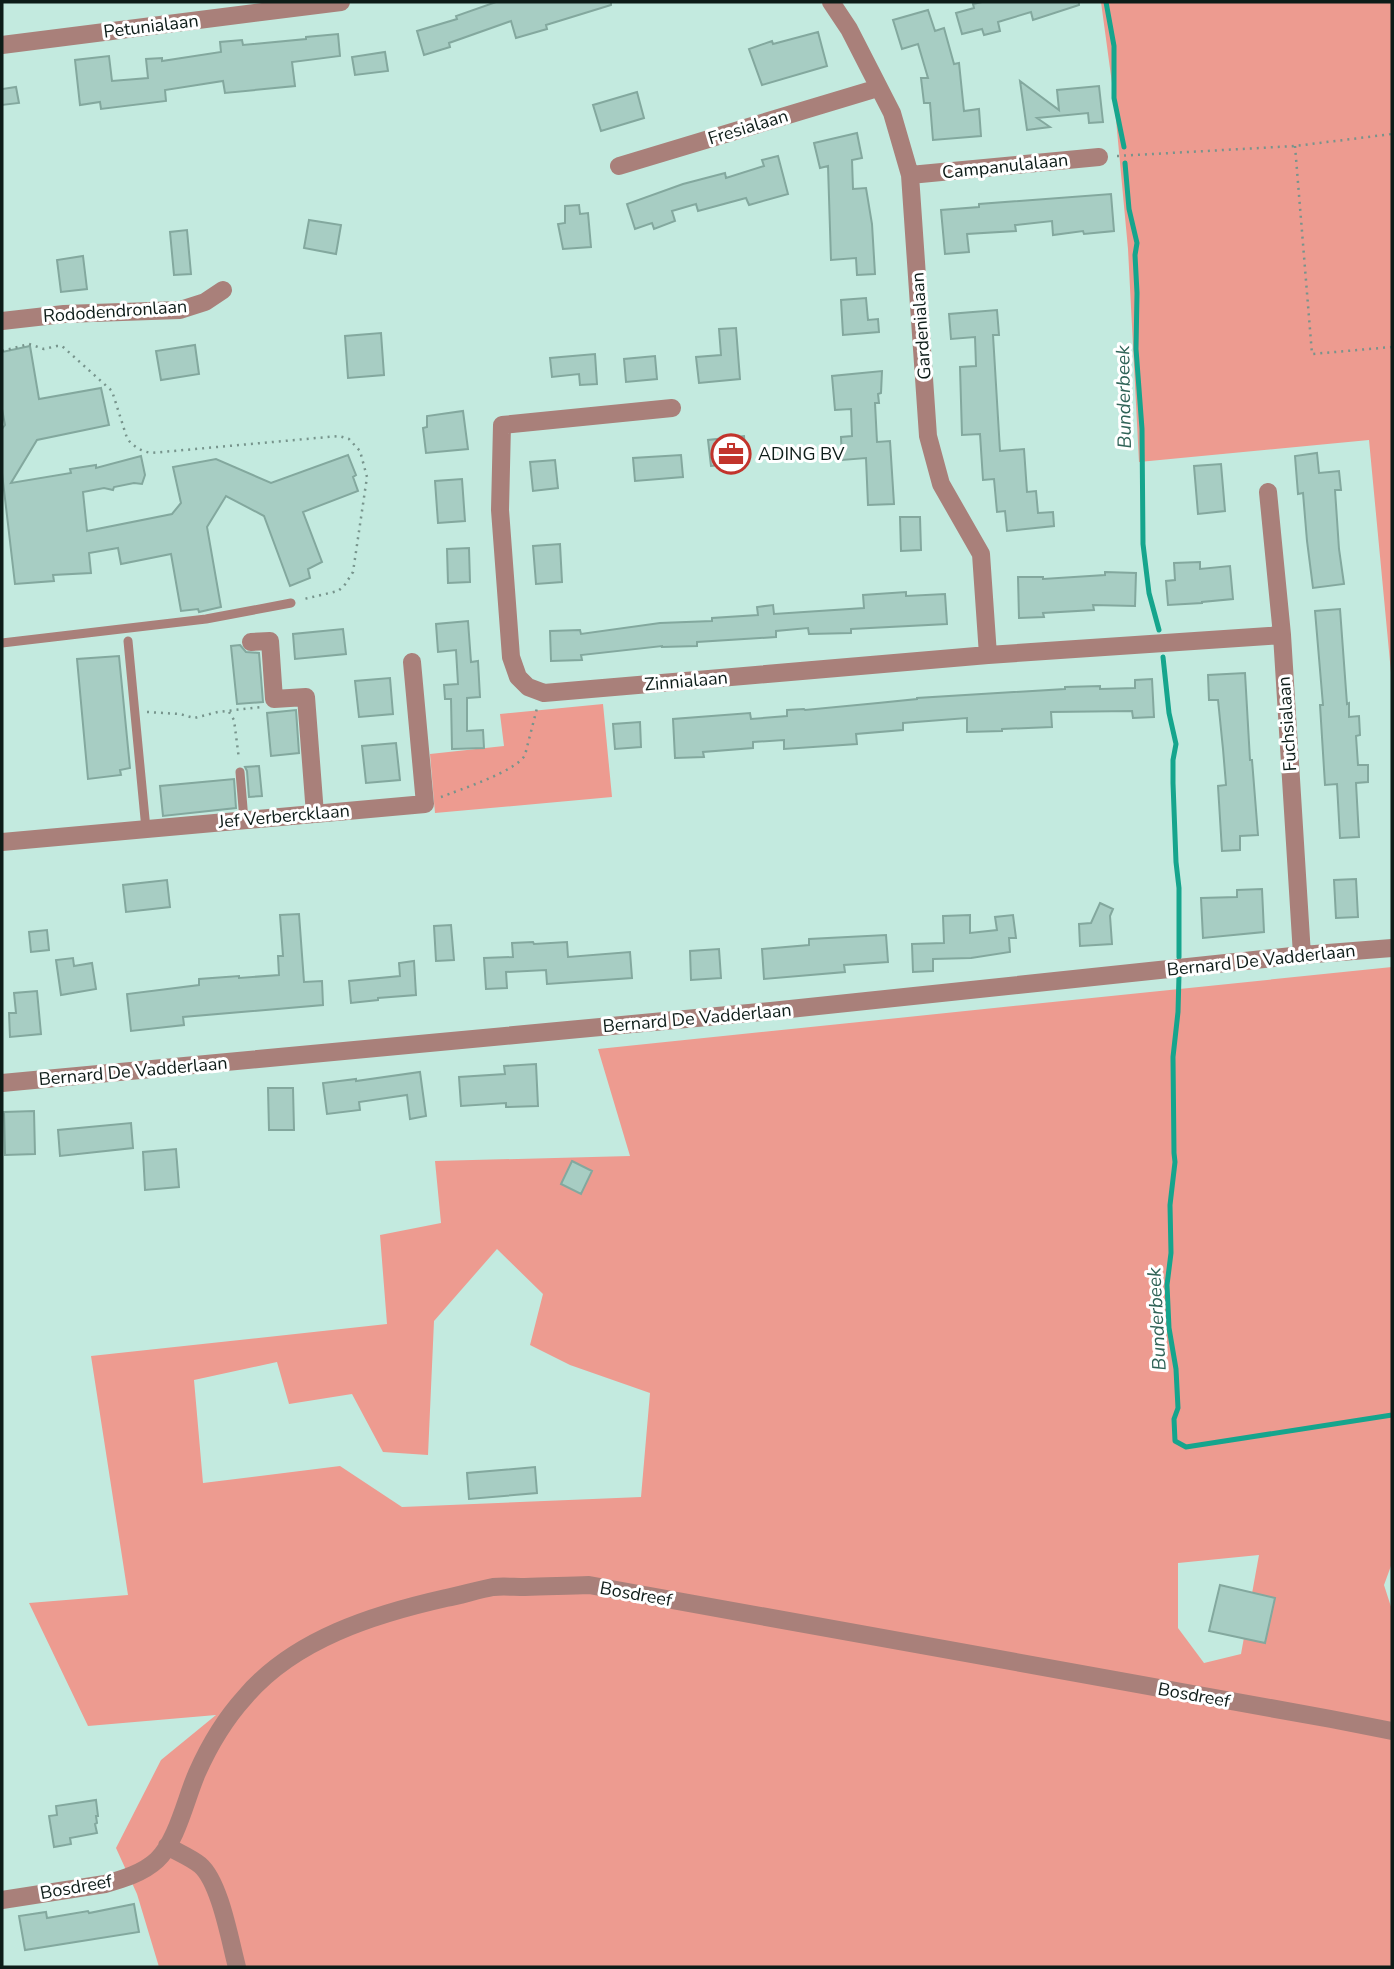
<svg xmlns="http://www.w3.org/2000/svg" width="1394" height="1969" font-family="'Nunito Sans',sans-serif">
<rect width="100%" height="100%" fill="#c3eadf"/>
<path fill="#ed9b90" fill-rule="evenodd" d="M1101 2H1392V683L1369 440 1139 462 1128 249 1114 98Z
M603 704 612 797 435 813 430 754 504 746 500 714Z
M1392 967V1563L1384 1585 1392 1610V1967H159L137 1894 116 1848 161 1760 216 1715 88 1726 29 1603 128 1595 91 1356 387 1324 380 1235 441 1223 435 1161 630 1156 598 1049ZM497 1249 543 1294 530 1345 570 1365 650 1393 641 1497 402 1507 340 1466 203 1483 194 1380 277 1362 289 1404 352 1394 383 1452 428 1455 434 1321ZM1259 1555 1241 1654 1204 1663 1178 1628V1563Z"/>
<g fill="none" stroke-linecap="round" stroke-linejoin="round">
<path stroke="#15a58d" stroke-width="5" d="M1106 2 1114 46V98L1124 147
M1125 163 1129 209 1137 243 1135 255 1137 293 1136 349 1142 429 1143 544 1149 593 1159 630
M1163 657 1169 713 1176 744 1173 760V783L1176 862 1179 888V957
M1179 975 1178 1012 1173 1057 1174 1153 1175 1162 1170 1205 1171 1253 1167 1285 1169 1328 1176 1369 1178 1408 1174 1419 1175 1441 1186 1447 1392 1415"/>
</g>
<path fill="#a7cdc3" stroke="#83a89e" stroke-width="2" d="M496 2H611V5L546 25 547 29 516 38 511 21 449 43 450 47 424 55 417 31 457 19 456 16Z
M982 2H1079V5L1033 20 1031 12 998 22 1000 31 984 35 982 29 962 34 956 13 974 8 973 4Z
M928 10 935 31 944 28 954 64 959 63 964 111 979 109 981 136 933 140 930 103H924L921 78H928L918 44 902 49 893 20Z
M818 32 827 66 762 85 749 49 772 41 773 44Z
M338 34 340 56 292 62 295 86 225 93 223 81 165 90 166 101 101 109 100 102 80 105 75 60 109 56 112 81 148 78 146 59 162 58V61L221 52 220 42 242 40 243 45 306 39V37Z
M385 52 388 71 355 75 352 57Z
M1020 81 1059 110 1057 90 1099 86 1103 122 1089 123 1088 113 1037 118 1050 127 1027 130Z
M16 87 19 103 2 105V89Z
M637 92 644 118 601 131 593 105Z
M857 133 862 158 852 160 853 189 866 188 872 224 875 274 857 275 856 258 831 260 828 166 820 168 814 143Z
M778 156 788 194 749 205 746 198 698 211 696 204 672 211 675 221 654 229 652 223 635 229 627 204 683 184 725 173 726 178 764 166 762 160Z
M1111 194 1114 231 1084 234 1083 231 1053 235 1052 221 1015 225 1016 231 967 234 969 252 945 254 941 210 979 207V204Z
M579 205 580 214 588 213 591 247 563 249 558 224 565 223V206Z
M309 220 341 225 336 254 304 248Z
M187 230 191 274 174 275 170 232Z
M83 256 87 289 61 292 57 260Z
M866 298 868 320 878 319 879 332 843 335 841 300Z
M997 310 999 335H993L1000 451 1024 449 1027 492 1036 491 1038 513 1053 512 1054 526 1007 531 1005 511 997 512 994 479 983 480 980 434 962 435 960 367 976 366 975 337 951 339 949 314Z
M736 328 740 379 699 383 696 357 721 355 719 329Z
M381 333 384 375 348 378 345 336Z
M195 345 199 374 161 380 156 351Z
M30 346 39 399 101 388 109 425 37 440 11 483 71 473 70 469 96 465V468L141 456 145 475 142 484 134 483 114 487 113 490 104 488 83 492 87 531 172 514 181 503 173 467 216 459 271 483 348 455 356 475 353 477 358 491 303 512 322 562 308 569 310 578 290 586 264 516 226 496 207 527 221 607 199 612 198 609 181 611 171 554 121 564 118 548 89 553 91 573 53 575 54 581 15 584 2 473V429L5 425 2 409V352Z
M595 354 597 384 580 385 579 374 552 377 550 358Z
M655 356 657 379 626 382 624 359Z
M882 371 881 393 878 394 879 403H875L877 442 890 441 894 504 868 505 866 458 842 460 841 437 852 436 851 409 835 410 832 376Z
M463 411 468 449 426 453 423 428 427 427V416Z
M744 436 746 463 711 466 708 440Z
M1317 453 1319 473 1339 471 1341 490H1335L1339 549 1344 584 1313 588 1307 541 1303 493 1298 494 1295 456Z
M681 455 683 477 635 481 633 458Z
M555 460 558 488 533 491 530 462Z
M1221 464 1225 511 1198 514 1194 466Z
M462 479 465 521 438 523 435 481Z
M900 517H920L921 550 901 551Z
M560 544 562 582 536 584 533 546Z
M469 548 470 582 448 583 447 549Z
M1200 562V569L1230 566 1233 599 1202 602V603L1168 605 1166 581 1175 580 1174 563Z
M1105 572 1136 573 1135 606 1093 605 1094 610 1043 613 1044 617 1019 618 1018 577H1043V579L1105 575Z
M906 592V596L945 594 947 624 851 629V633L809 634 808 628 776 631V637L697 642V646L662 647V646L581 655 582 660 551 661 550 631 580 630 581 634 660 623 712 621V618L758 615 757 607 773 605 774 614 864 608 863 595Z
M1340 609 1347 704 1349 703V717L1359 716 1360 735 1356 736 1358 765H1368V782L1356 783 1359 837 1340 838 1337 784 1325 785 1320 705H1323L1315 611Z
M468 621 471 662 478 661 480 697 467 698V731L483 730 484 748 452 749 451 699H445L444 685 458 684 456 650 438 652 436 624Z
M343 629 346 654 295 659 293 634Z
M240 645 246 652 259 653 263 702 237 704 231 646Z
M119 656 130 768 120 770 121 775 88 779 77 659Z
M1245 673 1250 760H1252L1258 835 1240 836V850L1222 851 1218 786 1226 785 1223 749 1218 700H1209L1208 675Z
M390 678 393 714 359 717 355 681Z
M1152 679 1154 717 1133 718 1132 711 1051 712 1052 727 1002 729V731L967 732V718L903 723V730L856 734 857 744 784 749V740L753 742V748L703 752 704 757 675 758 673 719 750 713 751 719 787 716V710L804 709 805 710 878 703 917 699V698L1065 689V687L1100 686V689L1135 688V680Z
M296 710 299 753 271 756 267 713Z
M640 722 641 747 615 749 613 724Z
M396 743 400 780 366 783 362 746Z
M259 766 262 796 249 797 247 771 245 767Z
M234 779 236 808 163 816 160 786Z
M1356 879 1358 917 1336 918 1334 880Z
M167 880 170 907 126 912 123 885Z
M1262 889 1264 932 1203 938 1201 898 1237 897V890Z
M1100 903 1113 909 1110 916 1112 944 1080 946 1079 924 1091 923Z
M299 914 304 982 322 981 323 1005 183 1017 184 1025 131 1031 127 994 199 985V979L239 976V978L279 975 278 956H283L280 915Z
M970 915V933L997 930 995 917 1013 915 1016 938H1009L1010 952 971 958 933 959V971L913 972 912 944 944 943 943 916Z
M451 925 454 960 436 961 434 926Z
M47 930 49 950 31 952 29 932Z
M886 935 888 962 844 965 845 972 764 979 762 949 809 945V939Z
M533 942 534 944 567 942 568 957 630 952 632 978 547 984 546 970 506 972 507 988 486 989 484 958 513 957 512 943Z
M719 949 721 978 691 980 690 951Z
M73 958 74 966 92 963 96 989 61 995 56 960Z
M414 961 416 995 378 998V1000L351 1003 349 981 400 976 399 963Z
M37 991 41 1034 10 1037 9 1013H16L14 993Z
M536 1064 538 1106 506 1107V1103L461 1106 459 1077 505 1074 504 1066Z
M420 1072 426 1116 410 1119 407 1095 359 1102 360 1110 327 1114 323 1083 356 1079V1081Z
M268 1088H293L294 1130H269Z
M34 1111 35 1154 5 1155 4 1112Z
M131 1123 133 1148 60 1156 58 1130Z
M176 1149 179 1187 145 1190 143 1152Z
M572 1161 592 1171 581 1194 561 1184Z
M535 1467 537 1493 469 1499 467 1473Z
M1220 1585 1275 1598 1265 1643 1209 1631Z
M96 1800 98 1816H96L97 1823 95 1824 97 1833 70 1838 71 1844 54 1847 49 1816 57 1815 56 1806Z
M134 1904 139 1932 25 1950 19 1916 46 1912 47 1918 88 1911 89 1913Z"/>
<g fill="none" stroke-linecap="round" stroke-linejoin="round">
<path stroke="#77948c" stroke-width="2.5" stroke-dasharray="2 5" stroke-linecap="butt" d="M1295 146 1312 354 1392 347
M1117 156 1295 146 1392 134
M2 351 29 344 44 349 57 346H62L112 391 127 438C132 446 141 451 151 453L339 436 349 439 360 451 367 477 353 572 344 586 338 591 304 599
M147 712 180 714 194 718 218 712 261 707
M229 712 234 720 239 759
M441 797C459 790 517 771 525 755L537 708"/>
<path stroke="#a9807a" stroke-width="9" d="M128 641 146 829
M2 643 206 619 291 603
M240 772 244 820"/>
<path stroke="#a9807a" stroke-width="18" d="M831 2 849 29 892 113 910 175 928 436 941 484 981 554 988 655
M2 45 341 2
M619 166 878 88
M910 175 1099 157
M2 321 64 314 180 310 205 302 223 290
M672 408 502 425 500 510 511 657 518 677 528 687 544 693 988 655 1282 635
M1268 492 1282 635 1302 955
M251 642 270 641 274 699 306 697 315 814
M2 842 425 804 412 662
M2 1083 771 1011 1302 955 1392 948
M167 1846C177 1852 190 1857 200 1865 220 1882 230 1941 237 1967
M2 1900 105 1884C123 1879 143 1873 157 1860 177 1841 186 1798 197 1773 209 1746 225 1719 245 1697 294 1639 375 1614 446 1598 462 1595 477 1590 493 1587 503 1586 514 1587 525 1587 546 1586 567 1586 589 1585L1331 1719 1392 1731"/>
</g>
<defs>
<g id="office-ring" transform="scale(2.0125)"><circle r="9.5" fill="#fff" stroke="#c2342c" stroke-width="1.5"/><path d="M-6-3h4V-5.5h4V-3h4V5H-6ZM-1-4.5V-3h2v-1.5ZM-6 0V1H6V0Z" fill="#c2342c"/></g>
</defs>
<g fill-rule="evenodd">
<use href="#office-ring" x="731" y="454"/>
</g>
<g text-anchor="middle" dominant-baseline="central" stroke-width="6" stroke-linejoin="round" paint-order="stroke">
<g font-size="18" fill="#0d1c18" stroke="#fff">
<text transform="translate(151 26) rotate(-7)">Petunialaan</text>
<text transform="translate(748 127) rotate(-17)">Fresialaan</text>
<text transform="translate(1005 166) rotate(-6)">Campanulalaan</text>
<text transform="translate(115 311) rotate(-4)">Rododendronlaan</text>
<text transform="translate(921 326) rotate(-94)">Gardenialaan</text>
<text transform="translate(686 681) rotate(-5)">Zinnialaan</text>
<text transform="translate(1287 724) rotate(-94)">Fuchsialaan</text>
<text transform="translate(284 816) rotate(-5)">Jef Verbercklaan</text>
<text transform="translate(1261 960) rotate(-6)">Bernard De Vadderlaan</text>
<text transform="translate(697 1018) rotate(-5)">Bernard De Vadderlaan</text>
<text transform="translate(133 1071) rotate(-5)">Bernard De Vadderlaan</text>
<text transform="translate(636 1594) rotate(10)">Bosdreef</text>
<text transform="translate(1194 1695) rotate(10)">Bosdreef</text>
<text transform="translate(76 1887) rotate(-10)">Bosdreef</text>
</g>
<g font-size="18" fill="#0d1c18" stroke="#fff" text-anchor="start">
<text x="758" y="454">ADING BV</text>
</g>
<g font-size="19" font-style="italic" fill="#2f6357" stroke="#fff">
<text transform="translate(1124 397) rotate(-91)">Bunderbeek</text>
<text transform="translate(1157 1319) rotate(-93)">Bunderbeek</text>
</g>
</g>
<rect width="1394" height="1969" fill="none" stroke="#0d1c18" stroke-width="7"/>
</svg>
